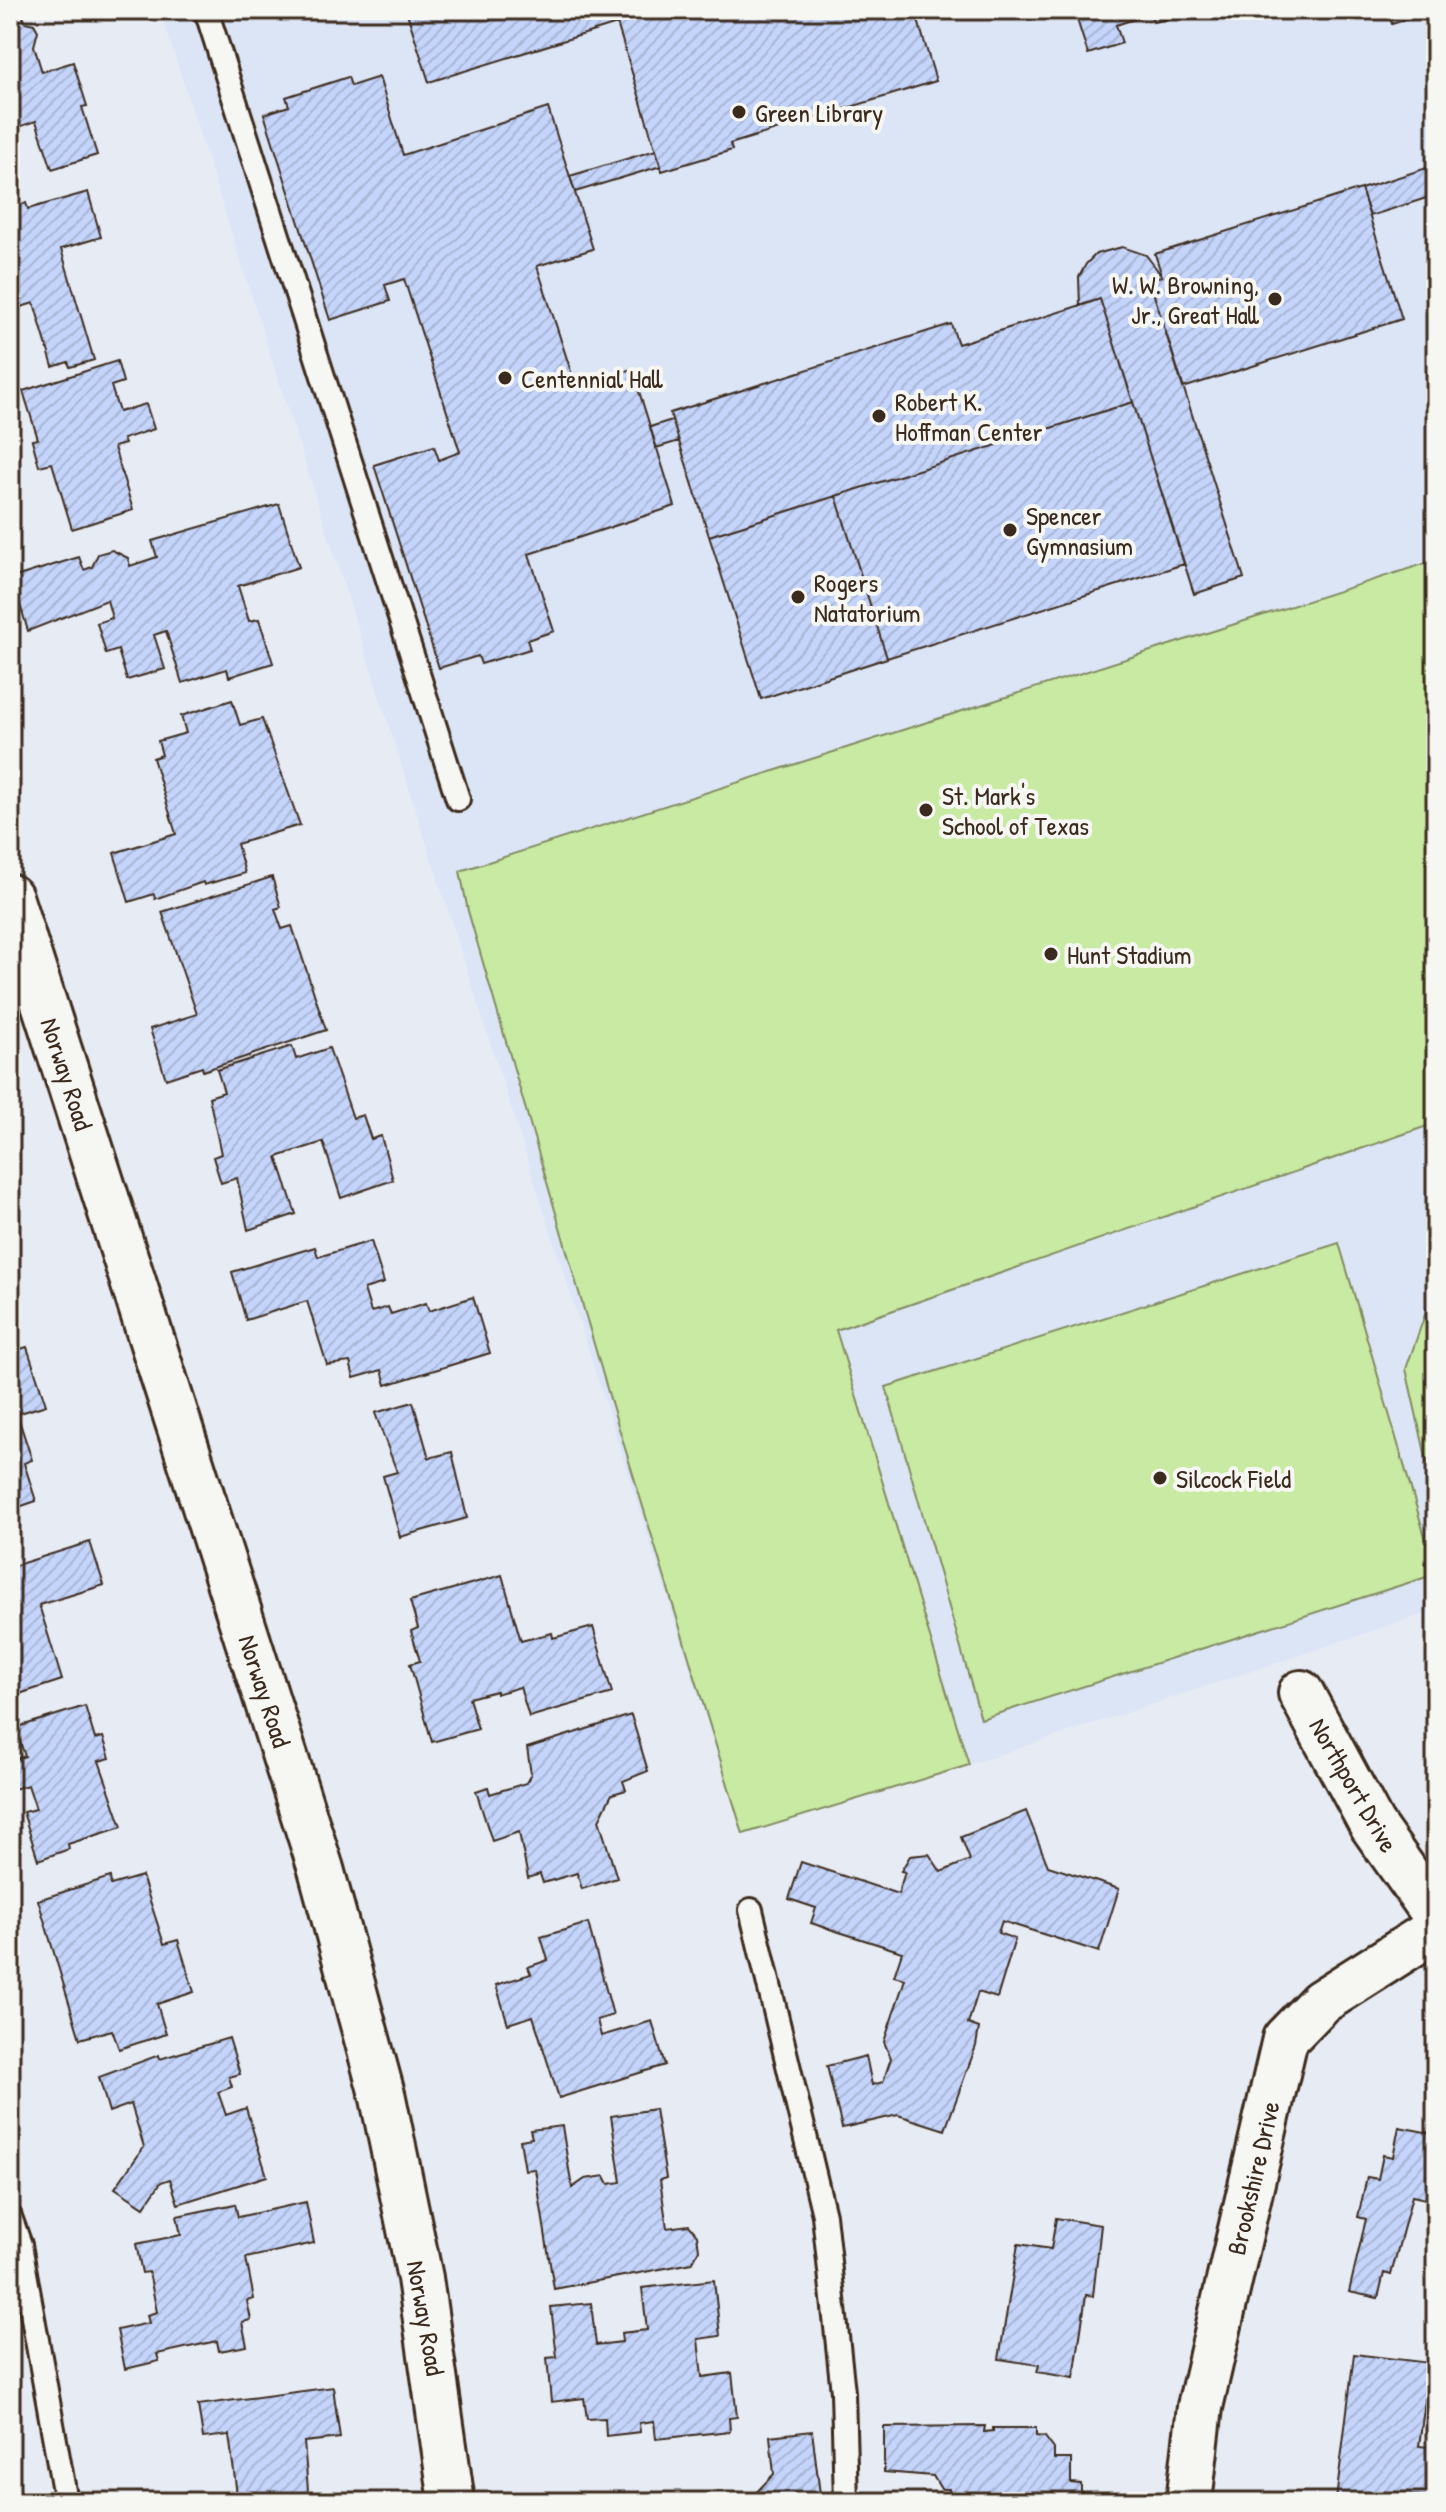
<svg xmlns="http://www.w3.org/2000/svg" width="1446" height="2512" font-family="'Patrick Hand',sans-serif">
<defs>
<pattern id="building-hatch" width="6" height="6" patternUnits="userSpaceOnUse" patternTransform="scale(2)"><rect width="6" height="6" fill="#c4d4fa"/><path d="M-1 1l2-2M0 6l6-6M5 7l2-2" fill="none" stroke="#a9b6d6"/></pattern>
</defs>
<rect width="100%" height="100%" fill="#e7ecf4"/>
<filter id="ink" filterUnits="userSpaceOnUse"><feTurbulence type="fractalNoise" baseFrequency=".0125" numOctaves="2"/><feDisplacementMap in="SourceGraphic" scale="16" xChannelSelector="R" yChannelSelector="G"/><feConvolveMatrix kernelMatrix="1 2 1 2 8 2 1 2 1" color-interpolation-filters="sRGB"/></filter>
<g filter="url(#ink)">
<path fill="#dce5f6" d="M160 10H1436V1610L969 1765 743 1834Z"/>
<path fill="#c8eaa3" stroke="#828a60" stroke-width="2" d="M1436 560V1123L836 1330 969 1765 743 1834 610 1399 468 911 460 871Z
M1339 1243 1436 1574 981 1719 886 1387Z
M1436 1283V1501L1406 1369Z"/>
<path fill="url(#building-hatch)" stroke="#3b2a1e" stroke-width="2" d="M10 10H21L25 22 34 24 38 31 34 46 42 72 73 62 87 106 82 107 97 155 52 169 36 121 10 130Z
M406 10H613L617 24 429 82Z
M613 10H915L936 81 730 144 732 150 662 171Z
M1074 10H1210L1153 22 1150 14 1116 25 1122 43 1088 54Z
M1388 10H1436V14L1430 12 1392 24Z
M348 77 351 86 379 77 403 155 548 108 593 249 537 266 576 387 632 369 675 506 529 554 554 631 527 640 530 649 481 664 478 656 439 668 374 465 434 446 439 460 460 452 404 279 385 285 390 301 330 320 264 114 289 106 286 97Z
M656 150 661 166 575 192 570 176Z
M1436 165V195L1370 216 1361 189Z
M1361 189 1402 319 1183 388 1149 279 1162 276 1155 254Z
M88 192 101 237 61 249 94 360 70 367 68 362 53 367 34 303 21 307 16 289 10 291V208L26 203 28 209Z
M1122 247 1146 255 1162 276 1149 279 1244 578 1194 594 1100 299 1080 306 1079 277 1086 264 1096 254Z
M1100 299 1133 402 709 536 670 413 951 324 958 344Z
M117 361 123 382 111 386 119 412 146 404 154 429 123 439 125 444 114 447 133 510 72 529 52 463 39 466 32 440 38 439 23 391Z
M1133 402 1184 564 887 658 836 496Z
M672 420 679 441 656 448 650 427Z
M836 496 887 658 761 699 709 536Z
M279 504 299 567 238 586 249 621 259 619 273 663 229 677 227 669 182 683 166 631 154 635 165 669 127 680 118 650 106 654 97 623 112 618 107 600 28 631 12 578 79 557 84 570 92 567 98 554 112 550 128 558 130 566 157 557 152 541Z
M232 700 240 725 262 719 300 825 237 844 245 873 204 885 203 882 155 899 154 894 129 902 114 853 176 834 153 758 162 755 158 741 186 733 181 716Z
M272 877 281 907 275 909 282 929 292 926 326 1030 203 1071 202 1067 166 1079 150 1029 197 1014 162 912Z
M292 1046 296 1059 329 1048 353 1118 363 1115 371 1139 381 1136 393 1180 341 1198 323 1142 277 1157 296 1214 248 1230 237 1178 221 1183 213 1157 221 1154 209 1097 224 1092 217 1070Z
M371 1241 384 1283 364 1289 371 1312 388 1307 391 1314 426 1303 429 1311 473 1297 490 1353 386 1385 382 1370 354 1378 350 1362 327 1365 307 1301 246 1320 232 1272 315 1247 318 1257Z
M27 1347 46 1405 17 1414 32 1460 24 1463 36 1501 10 1510V1352Z
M413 1402 429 1458 452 1452 467 1518 400 1537 383 1476 397 1472 375 1413Z
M90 1542 104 1585 39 1605 62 1680 10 1697V1567Z
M502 1575 521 1641 552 1633 553 1638 593 1627 612 1693 529 1717 520 1687 496 1694V1691L469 1698 478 1729 432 1742 410 1664 420 1661 411 1631 418 1628 410 1601Z
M85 1706 95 1739 103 1737 110 1758 99 1761 122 1827 68 1844 69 1849 38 1860 23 1812 36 1809 28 1785 10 1790V1754L13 1760 25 1756 15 1728Z
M631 1715 648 1771 623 1781 626 1790 612 1794 599 1820 617 1878 582 1889 577 1873 543 1883 540 1874 528 1878 519 1832 492 1841 476 1791 488 1787 490 1794 526 1783 531 1774 527 1748Z
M1026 1811 1048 1866 1119 1889 1099 1952 1002 1921 998 1933 1015 1939 997 1998 978 1992 968 2024 979 2028 976 2046 945 2130 898 2115 842 2128 827 2066 866 2056 872 2085 883 2082 891 2058 884 2042 905 1979 894 1976 902 1952 811 1923 816 1908 789 1899 801 1862 898 1894 905 1872 901 1871 910 1856 929 1854 941 1872 970 1860 961 1837Z
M142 1876 164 1944 178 1940 194 1992 157 2004 166 2034 119 2049 112 2030 80 2039 38 1900 110 1877 111 1885Z
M588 1923 613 2015 597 2020 601 2036 652 2021 665 2065 559 2098 533 2016 508 2024 496 1985 531 1974 528 1967 548 1960 541 1937Z
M229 2038 240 2074 229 2077 232 2087 218 2092 226 2115 246 2108 267 2176 178 2204 170 2179 161 2182 144 2207 115 2188 144 2147 131 2104 109 2112 99 2077 159 2055 160 2059Z
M655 2109 666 2178 660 2180 667 2228 689 2225 697 2235 699 2250 692 2263 554 2289 535 2169 525 2170 520 2140 532 2138 530 2130 562 2126 572 2188 585 2179 605 2176 609 2184 621 2182 611 2116Z
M1399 2127 1436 2134V2213L1432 2212 1435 2201 1412 2196 1391 2275 1384 2273 1378 2298 1349 2292 1366 2219 1358 2217 1367 2177 1378 2179 1383 2155 1393 2157Z
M306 2202 314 2243 246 2258 254 2299 247 2301 251 2320 242 2322 247 2346 219 2351 217 2341 157 2354 159 2361 125 2369 117 2330 149 2323 147 2315 157 2312 149 2272 142 2273 136 2244 181 2235 177 2216 235 2204 238 2217Z
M1056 2218 1101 2225 1093 2296 1086 2295 1074 2378 1037 2372 1039 2365 999 2359 1018 2244 1051 2249Z
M714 2280 720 2336 698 2339 702 2377 732 2373 737 2417 729 2418 730 2431 656 2439 654 2421 639 2423 640 2432 606 2436 605 2418 587 2419 584 2398 551 2402 547 2358 557 2357 551 2307 591 2303 596 2345 622 2342 621 2333 647 2330 642 2288Z
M1354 2354 1430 2363 1419 2446 1436 2448V2498L1400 2494 1398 2502 1336 2500Z
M333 2387 340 2438 304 2442 309 2502H238L229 2435 203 2438 198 2405Z
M985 2426 984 2432 993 2431V2428H1036V2436L1045 2437 1054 2449V2459H1071V2483L1081 2484V2502H948L949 2489H941L933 2476 884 2472V2427Z
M812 2431 821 2502H747L774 2474 770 2436Z"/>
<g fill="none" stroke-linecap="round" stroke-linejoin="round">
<g stroke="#3b2a1e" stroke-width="28">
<path id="lane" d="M206 10 458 799
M751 1910 824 2215 843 2392 846 2502
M10 2217 20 2245 66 2502"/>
</g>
<g stroke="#3b2a1e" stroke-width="50">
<path id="street" d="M10 897 321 1869 383 2098 420 2278 452 2502
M1301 1693 1372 1825 1436 1916
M1189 2502 1200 2407 1285 2039 1321 2002 1436 1929"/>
</g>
<use href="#lane" stroke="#f6f6f2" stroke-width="22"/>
<use href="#street" stroke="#f6f6f2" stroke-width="44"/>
</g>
</g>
<g fill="#3b2a1e" stroke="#f6f6f2" stroke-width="3">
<circle cx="739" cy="112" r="8"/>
<circle cx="1275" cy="299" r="8"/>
<circle cx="505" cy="378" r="8"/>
<circle cx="879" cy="416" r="8"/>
<circle cx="1010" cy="530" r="8"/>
<circle cx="798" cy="597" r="8"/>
<circle cx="926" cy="810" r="8"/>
<circle cx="1051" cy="954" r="8"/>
<circle cx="1160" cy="1478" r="8"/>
</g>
<g text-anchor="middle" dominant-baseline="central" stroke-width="8" stroke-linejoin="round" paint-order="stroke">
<g font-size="26" fill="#3b2a1e" stroke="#f6f6f2" text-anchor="start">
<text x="755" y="112">Green Library</text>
<text x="1259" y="284" text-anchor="end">W. W. Browning,<tspan x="1259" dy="30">Jr., Great Hall</tspan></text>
<text x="521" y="378">Centennial Hall</text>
<text x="895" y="401">Robert K.<tspan x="895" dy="30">Hoffman Center</tspan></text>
<text x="1026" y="515">Spencer<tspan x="1026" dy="30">Gymnasium</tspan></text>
<text x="814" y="582">Rogers<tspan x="814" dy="30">Natatorium</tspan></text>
<text x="942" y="795">St. Mark's<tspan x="942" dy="30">School of Texas</tspan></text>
<text x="1067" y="954">Hunt Stadium</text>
<text x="1176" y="1478">Silcock Field</text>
</g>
<g font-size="26" fill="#3b2a1e" stroke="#f6f6f2">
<text transform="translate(67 1074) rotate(72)">Norway Road</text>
<text transform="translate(265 1691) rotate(72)">Norway Road</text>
<text transform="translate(1354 1785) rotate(60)">Northport Drive</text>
<text transform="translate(1253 2178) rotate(-77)">Brookshire Drive</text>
<text transform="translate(426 2318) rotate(80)">Norway Road</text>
</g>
</g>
<rect width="1446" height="2512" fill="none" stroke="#f6f6f2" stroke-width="40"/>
<rect x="20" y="20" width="1406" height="2472" fill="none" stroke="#3b2a1e" stroke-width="3" filter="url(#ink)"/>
</svg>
